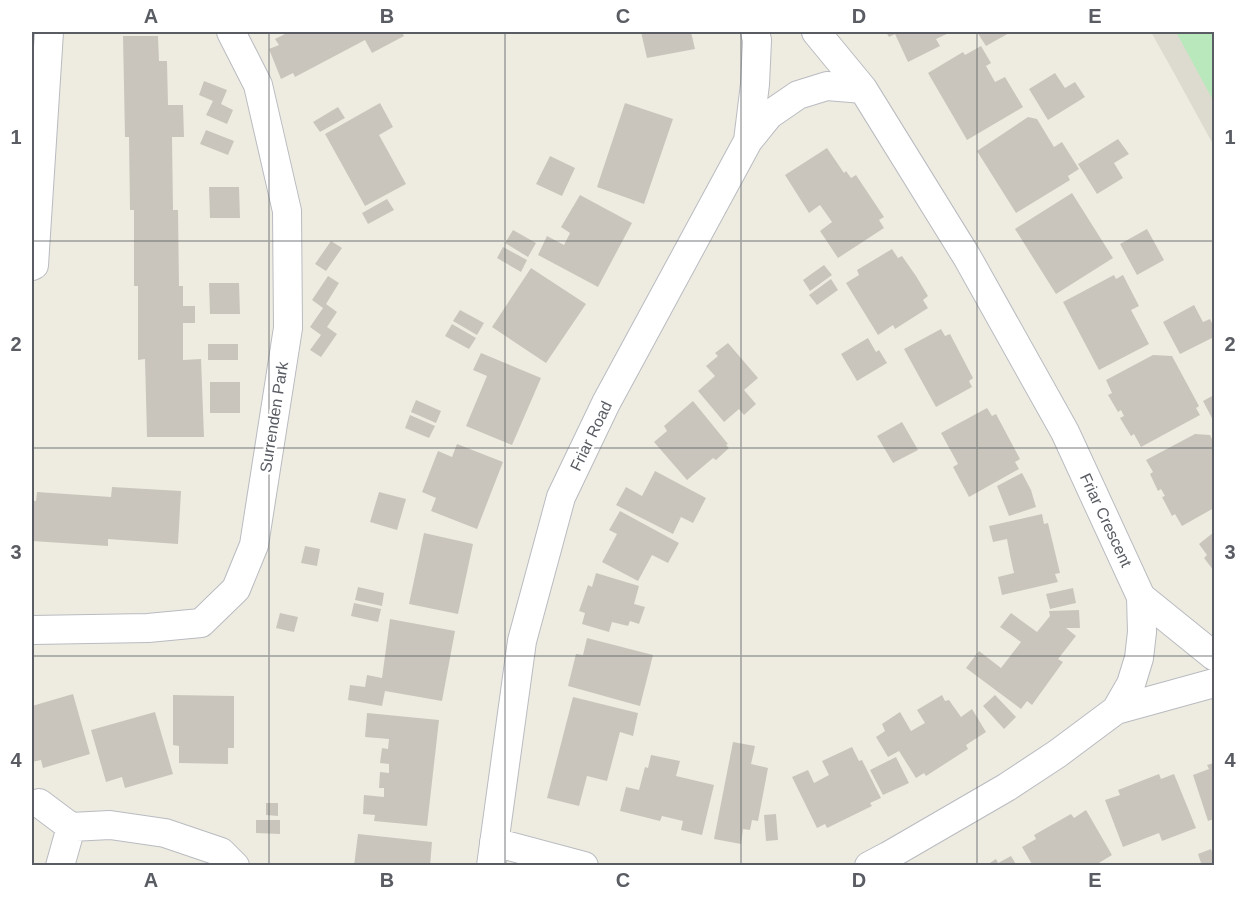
<svg xmlns="http://www.w3.org/2000/svg" width="1246" height="897" font-family="Helvetica,sans-serif">
<rect width="100%" height="100%" fill="#eeece0"/>
<path fill="#dddbcf" d="M1151 32H1214V146L1174 73Z"/>
<path fill="#bae8bd" d="M1176 32H1214V102Z"/>
<path fill="#c9c5bd" d="M289 32H402L404 36 372 53 365 40 295 77 293 73 281 79 269 49 279 45 275 39Z
M641 32H691L695 49 647 58Z
M886 32H951L936 39 940 46 908 62 895 34 889 37Z
M977 32H1011L986 46Z
M123 36H158L159 61H167L168 105H183L184 137H172L173 210H178L179 286H183V306H195V323H183V360L201 359 204 437H147L145 359 138 360V286H134V210H130L129 137H125Z
M981 46 991 63 986 66 995 82 1005 77 1023 107 967 140 928 73 963 52 965 55Z
M1055 73 1065 88 1075 82 1085 97 1048 120 1029 89Z
M204 81 227 90 221 104 233 110 227 124 206 115 213 101 199 95Z
M380 103 393 127 379 135 406 184 365 206 325 134Z
M625 103 673 119 644 204 597 187Z
M338 107 345 118 320 132 313 122Z
M1028 117 1037 119 1054 147 1062 142 1079 169 1068 176 1070 180 1016 213 977 151Z
M206 130 234 141 228 155 200 144Z
M1118 139 1129 154 1114 163 1123 178 1097 194 1078 164Z
M827 148 844 173 846 171 851 178 856 175 884 217 879 220 884 228 838 258 820 231 832 222 820 205 809 213 785 175Z
M550 156 575 168 562 196 536 184Z
M209 187H239L240 218H210Z
M1072 193 1113 258 1056 294 1015 229Z
M580 195 632 223 598 287 538 255 547 236 564 245 570 233 561 227Z
M387 199 394 210 368 224 362 213Z
M1147 229 1164 260 1137 275 1120 244Z
M513 230 536 243 528 257 505 243Z
M331 241 342 248 326 271 315 264Z
M503 247 527 260 521 272 497 258Z
M892 249 898 258 902 256 916 276 928 296 923 300 928 308 895 329 893 325 878 335 846 283 859 275 857 270Z
M824 265 832 275 810 291 803 280Z
M531 268 586 304 546 363 492 327Z
M1114 275 1116 279 1123 275 1139 306 1131 310 1149 344 1099 370 1063 302Z
M328 276 339 283 326 304 337 312 327 327 337 334 321 357 310 350 321 335 310 327 323 308 312 300Z
M831 279 838 290 817 305 809 295Z
M209 283H239L240 314H210Z
M1194 305 1203 322 1210 319 1214 327V337L1180 354 1163 322Z
M460 310 484 323 477 335 453 321Z
M452 324 476 338 469 349 445 336Z
M941 329 945 336 950 334 973 378 969 381 972 387 936 407 904 349Z
M868 338 876 352 879 350 887 363 857 381 841 354Z
M728 343 758 378 744 390 756 404 744 415 739 409 724 422 698 391 715 376 706 366 718 356 715 353Z
M208 344H238V360H208Z
M481 353 541 378 512 445 466 426 487 376 473 370Z
M1153 355 1172 356 1199 406 1196 408 1200 415 1141 447 1134 434 1131 436 1120 418 1124 416 1121 410 1118 412 1108 395 1112 393 1106 380Z
M210 382H240V413H210Z
M1214 395V422L1203 401Z
M416 400 441 411 436 423 411 412Z
M693 401 728 444 726 445 729 448 716 460 713 458 687 480 654 442 667 431 664 426Z
M987 408 992 416 996 414 1020 459 1015 462 1019 469 969 497 953 467 958 464 941 433Z
M410 415 435 426 429 438 405 428Z
M902 422 918 450 893 463 877 436Z
M1195 434 1210 435 1214 443V508L1182 526 1175 514 1172 516 1162 497 1165 496 1161 489 1158 491 1150 474 1153 472 1146 460Z
M457 444 503 462 477 529 431 511 436 498 422 492 438 451 452 457Z
M655 471 706 498 693 523 681 517 673 534 616 505 626 487 642 496Z
M1022 473 1031 490 1036 507 1009 516 997 486Z
M112 487 181 491 178 544 108 539V546L32 541V501H36L37 492 111 497Z
M379 492 406 499 397 530 370 522Z
M620 511 679 543 668 563 652 555 638 581 602 562 617 534 609 530Z
M1042 514 1044 524 1048 523 1060 573 1055 574 1058 582 1002 595 998 577 1014 573 1010 555 1007 539 993 542 989 526Z
M1214 532V571L1204 558 1207 555 1199 544Z
M424 533 473 544 458 614 409 604Z
M305 546 320 549 317 566 301 563Z
M596 573 639 586 634 604 645 607 639 624 630 621 628 626 612 622 609 632 582 624 585 613 579 611 588 585 592 587Z
M358 587 384 593 382 606 355 600Z
M1073 588 1076 603 1050 609 1046 594Z
M354 603 381 609 378 622 351 616Z
M1079 610 1080 628H1066L1076 636 1058 659 1063 662 1032 705 1027 701 1021 709 966 668 979 651 1001 668 1021 642 1000 627 1011 613 1037 632 1050 616 1049 611Z
M280 613 298 617 294 632 276 628Z
M390 619 455 631 442 701 385 691 382 706 348 700 350 685 365 687 367 675 382 678Z
M587 638 653 655 640 706 568 686 576 654 583 655Z
M73 694 90 754 43 768 41 760 32 762V706Z
M173 695 234 696V748H228V764L179 763V746L173 745Z
M942 695 945 701 949 700 961 717 972 709 986 732 966 745 968 749 926 776 924 773 916 778 899 751 888 757 876 737 885 731 882 724 900 712 911 731 925 723 917 710Z
M995 695 1016 717 1004 729 983 706Z
M573 697 638 713 633 736 620 732 607 781 587 776 579 806 547 798Z
M155 712 173 774 125 788 122 777 106 782 91 730Z
M367 713 439 720 427 826 374 821 375 815 363 814 364 795 384 797V788H379L380 772 389 773V764L380 763 382 748 388 749 389 739 365 737Z
M733 742 755 746 751 764 768 768 758 821 752 820 750 830 743 829 741 844 714 839Z
M852 747 859 761 862 760 881 798 870 803 872 806 827 828 825 824 817 828 792 777 808 770 814 783 829 775 822 761Z
M651 755 680 761 676 776 714 785 702 835 681 830 683 821 662 816 660 821 620 811 626 787 639 790 645 767 648 768Z
M896 757 909 783 883 795 870 770Z
M1214 763V819L1208 821 1193 775 1209 769 1207 765Z
M1159 774 1161 779 1174 774 1196 828 1162 841 1159 833 1123 847 1105 800 1120 795 1118 790Z
M266 803H278V816L266 815Z
M1086 810 1112 855 1094 866H1033L1022 847 1036 839 1034 835 1071 814 1074 818Z
M776 814 778 840 766 841 764 815Z
M256 820H280V834L256 833Z
M358 834 432 842 430 866H354Z
M1211 849 1214 858V866H1202L1198 854Z
M1011 856 1017 866H985L996 859 998 863Z"/>
<g fill="none" stroke-linecap="round" stroke-linejoin="round">
<g stroke="#b9bbc1" stroke-width="30">
<path id="minor" d="M816 32 863 89 967 257 1065 432 1141 597 1142 632 1139 658 1131 684 1116 710 1057 754 1007 787 888 856 869 866
M748 141 769 115 798 95 827 86 863 89
M32 266 34 265 49 32
M1141 597 1214 656
M32 630 148 628 201 623 236 589 254 545 288 328 287 211 258 85 231 32
M1116 710 1214 683
M39 803 71 827
M494 842 584 866
M60 866 71 827 110 825 165 833 221 852 235 866
M491 866 522 641 561 497 606 403 748 141 755 84 757 40 755 32"/>
</g>
<use href="#minor" stroke="#fff" stroke-width="28"/>
</g>
<path fill="none" stroke="#595d63" stroke-width="1.5" stroke-opacity="0.55" d="M269 32V866M505 32V866M741 32V866M977 32V866M32 241H1214M32 448H1214M32 656H1214"/>
<g text-anchor="middle" dominant-baseline="central" stroke-width="5" stroke-linejoin="round" paint-order="stroke">
<g font-size="16" fill="#595d63" stroke="#fff">
<text transform="translate(274 417) rotate(-81)">Surrenden Park</text>
<text transform="translate(591 436) rotate(-64)">Friar Road</text>
<text transform="translate(1106 520) rotate(65)">Friar Crescent</text>
</g>
</g>
<rect width="1246" height="897" fill="none" stroke="#ffffff" stroke-width="66"/>
<rect x="33" y="33" width="1180" height="831" fill="none" stroke="#595d63" stroke-width="2"/>
<g font-size="20" text-anchor="middle" font-weight="bold" fill="#595d63">
<text x="151" y="23">A</text>
<text x="387" y="23">B</text>
<text x="623" y="23">C</text>
<text x="859" y="23">D</text>
<text x="1095" y="23">E</text>
<text x="16" y="144">1</text>
<text x="1230" y="144">1</text>
<text x="16" y="351">2</text>
<text x="1230" y="351">2</text>
<text x="16" y="559">3</text>
<text x="1230" y="559">3</text>
<text x="16" y="767">4</text>
<text x="1230" y="767">4</text>
<text x="151" y="887">A</text>
<text x="387" y="887">B</text>
<text x="623" y="887">C</text>
<text x="859" y="887">D</text>
<text x="1095" y="887">E</text>
</g>
</svg>
